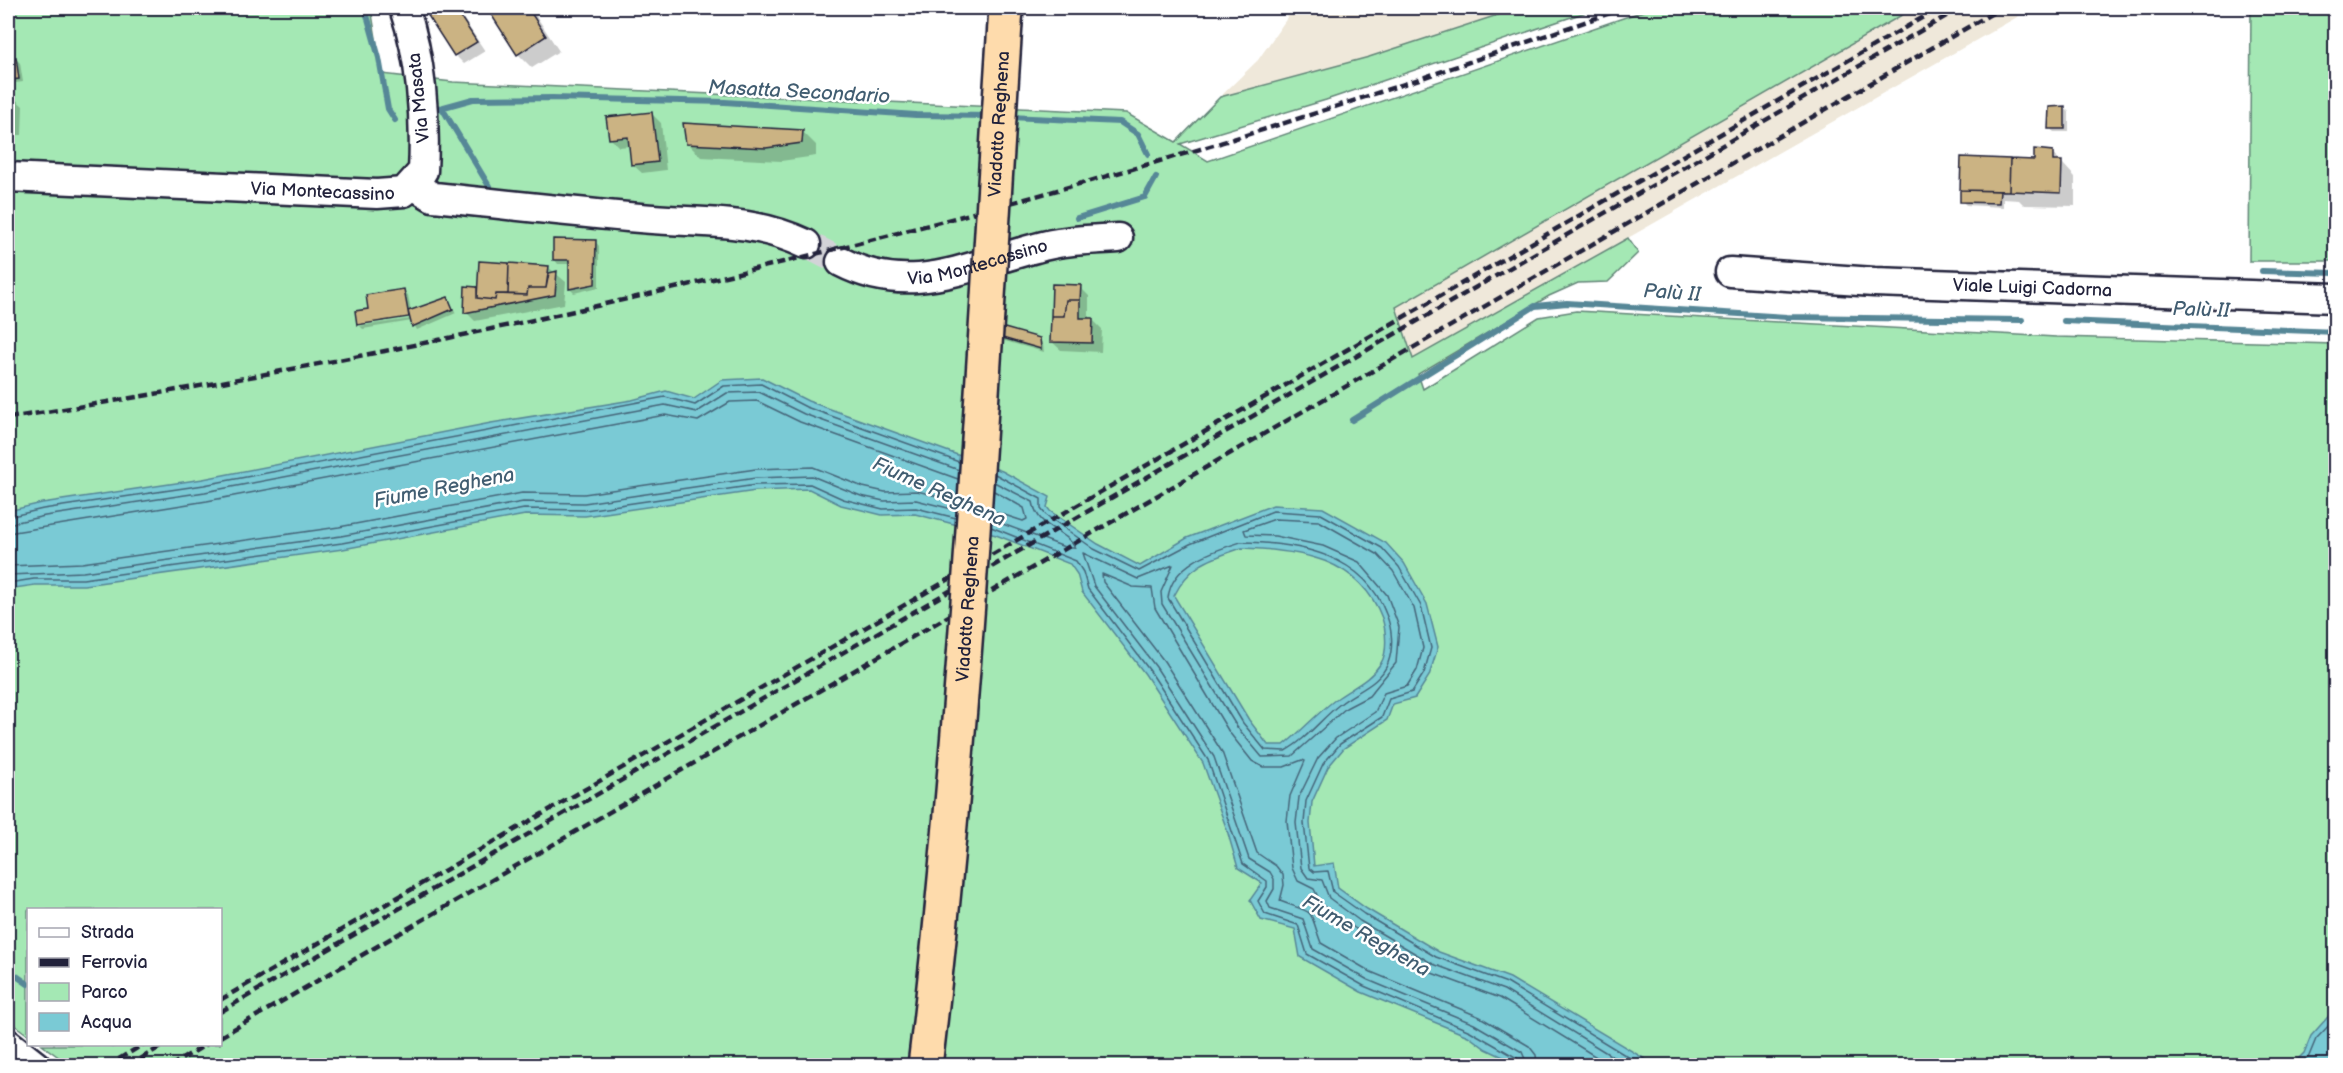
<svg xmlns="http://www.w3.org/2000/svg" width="2343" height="1073" font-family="'Balsamiq Sans',sans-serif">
<rect width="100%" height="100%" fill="#fff"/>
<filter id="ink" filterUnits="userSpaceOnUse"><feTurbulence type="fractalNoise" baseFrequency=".0167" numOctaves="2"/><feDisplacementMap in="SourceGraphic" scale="12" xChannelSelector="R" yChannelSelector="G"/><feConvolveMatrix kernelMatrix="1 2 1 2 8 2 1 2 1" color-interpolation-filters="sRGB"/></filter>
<g filter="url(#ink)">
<path fill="#efe8da" d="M1294 8H1519L1369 57 1220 97 1258 60Z
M1914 8H2033L1323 411 1108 473Z"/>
<path fill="#a4e8b4" stroke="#638578" stroke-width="1.5" d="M8 8H371L382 74 453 82 1126 113 1176 142 1220 97 1369 57 1519 8H1598L1326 100 1180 144 1208 161 1652 8H1914L1396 307 1413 359 1628 238 1638 253 1608 282 1578 283 1549 296 1418 374 1423 389 1539 317 1576 311 2056 337 2335 344V1065L71 1066 42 1045 220 1044V910H28V1035L8 1020Z
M2251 8H2335V261H2249Z"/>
<path fill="#7acad5" stroke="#578797" stroke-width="1.5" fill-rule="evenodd" d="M762 378 808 401 1002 471 1050 497 1047 507 1050 511 1098 544 1140 566 1187 538 1273 505 1323 508 1386 543 1404 563 1427 604 1438 647 1429 676 1415 698 1393 704 1387 720 1344 748 1328 767 1312 802 1310 823 1314 866 1334 863 1338 888 1367 909 1439 952 1510 978 1655 1065H1520L1486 1049 1468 1036 1361 992 1300 957 1295 929 1261 920 1250 900 1262 883 1238 868 1227 830 1203 763 1145 674 1082 592 1077 574 1070 564 996 535 915 514 882 515 858 509 841 505 809 489 756 491 585 516 525 515 343 549 84 585H35L8 589V511L42 503 203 479 491 423 632 400 666 391 694 399 722 380ZM1242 548C1300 550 1359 558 1382 618 1386 630 1388 652 1381 663 1370 680 1355 686 1339 697 1320 710 1303 730 1284 745H1268L1249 720 1174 596C1190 564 1210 559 1242 548Z
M2335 1009V1065H2292L2304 1053 2311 1036Z"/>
<path fill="#0003" d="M439 8H456L485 51 464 64 455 55 429 14Z
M492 8H531L559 51 532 68 518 54 489 9Z
M16 59 20 63 23 82 16 83 12 79Z
M8 97H13L23 106 22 135H8Z
M2065 108 2069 112V132H2054L2049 128Z
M652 114 661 123 666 170 642 173 632 164 630 146 619 147 610 138Z
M802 131 816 145V156L781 161 701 157 687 143Z
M2052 152 2075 177V206L2024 205 2019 200 2003 199V207L1966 205 1962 201V158L2036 162Z
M595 241 599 246V287L574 293 570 289 571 264H558L554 259Z
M548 267 566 282 564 304 475 321 466 312V288L478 289Z
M1080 287 1089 296V320H1093L1102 329 1101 352 1061 350 1051 341Z
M404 291 408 295 411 311 448 299 456 313 417 330 412 321 363 329 360 326 417 318V315L359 325 370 310Z
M1001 337 1039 339 1043 344 1044 352 1005 341Z"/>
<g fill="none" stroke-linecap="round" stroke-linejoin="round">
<path stroke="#456579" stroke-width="1.5" d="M995 474 1041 499V509L1046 515 1094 549 1139 571 1190 544 1273 511 1321 514 1382 548 1399 567 1421 606 1431 648 1424 673 1412 692 1389 699 1382 717 1340 744 1323 764 1306 801 1304 823 1309 868 1314 872 1328 871 1333 892 1364 914 1436 957 1507 983 1643 1066
M992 511 1023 521 1027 519 1024 508 994 491
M8 517 43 509 204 485 665 397 695 405 724 386 761 384 806 407 959 462
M992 520 1067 548H1075C1065 528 1038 530 1033 502L994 482
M8 524 45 516 205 492 665 405 697 412 727 393 759 392 804 414 959 470
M991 527 1076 561 1083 572 1088 589 1150 671 1208 760 1243 864 1267 881V887L1258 901 1265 914 1298 925 1307 954 1364 986 1470 1031 1517 1058 1520 1066
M8 533 207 501 665 415 698 421 730 402 757 401 800 422 958 479
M1241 542C1299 543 1364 554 1386 614 1392 628 1394 647 1388 663 1380 684 1356 691 1340 704 1322 718 1306 740 1285 751L1265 750 1243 723 1168 598C1172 563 1213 551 1241 542Z
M8 566 82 563 339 527 522 493 584 494 756 469 813 467 863 487 885 492 917 491 957 501
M8 575 83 572 341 536 523 502 584 503 756 478 812 476 861 496 884 501 916 500 956 510
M8 583 34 579H83L342 543 524 509 585 510 756 485 810 484 843 499 883 509 916 508 956 518
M1528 1066 1522 1052 1474 1024 1368 980 1313 949 1303 919 1270 908 1267 901 1274 889V879L1270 872 1249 859 1214 757 1156 667 1094 586 1083 553 1138 579 1173 565 1161 592 1162 604 1237 727 1262 757 1292 756 1346 708 1369 696 1396 663 1399 627 1387 595 1359 562 1323 546 1275 536 1246 535 1244 530 1275 519 1319 521 1377 554 1393 571 1414 608 1423 648 1417 670 1407 686 1384 693 1375 712 1336 738 1318 758 1299 797 1296 823 1301 868 1308 878 1322 880 1329 898 1360 921 1433 964 1504 990 1628 1066
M1537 1066 1536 1055 1529 1046 1480 1017 1371 972 1321 943C1307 906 1319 916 1280 901L1284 885 1283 875 1276 866 1257 853 1222 752 1164 661 1103 582 1102 574 1133 587 1152 588 1155 608 1229 732 1252 761 1263 767H1284L1302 760 1305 761 1290 796 1287 821 1292 868 1298 881 1314 889 1322 905 1356 929 1429 972 1500 998 1611 1066
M2300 1066 2309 1056 2316 1039 2336 1018"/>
<path stroke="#578797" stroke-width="6" d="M365 8 379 58 388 109 395 120
M442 108 489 186
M433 110 473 99 552 98 725 102 916 115 990 116
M1009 117 1120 122 1138 134 1148 154
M1077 218 1145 197 1156 177
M2262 271 2336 273
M2064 321 2336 332
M1352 420 1535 306 1567 303 1787 317 2022 320
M8 970 28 984
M111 1044 112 1045"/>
</g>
<path fill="#cbb383" stroke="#22223b" stroke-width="1.5" d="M436 8H455L477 42 454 56 427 14Z
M487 8H528L546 36 517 55Z
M16 57 19 79 11 80 8 59Z
M8 95H14V126H8Z
M2065 106V129H2048L2049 107Z
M652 112 658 162 631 165 628 137 609 139 606 117Z
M683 123 803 130 802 143 766 148 686 144Z
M2034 149 2053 151V161H2062L2061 193 2009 191 2010 159 2034 160Z
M1961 157 2010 159 2009 191 1960 190Z
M1960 190 2000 191 1999 203 1960 202Z
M553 239 596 240 595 284 569 289V260H553Z
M479 261 509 263 508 294H496L495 300 477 298Z
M509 263 549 266 546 288H528L527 295 508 294Z
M557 271 555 295 464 313 465 286 477 287V298L495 300 496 294 527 295 528 288H546L549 273Z
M1052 284 1081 285 1080 300H1066L1064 316H1051Z
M404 289 409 317 357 325 355 311 368 309 366 295Z
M448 297 453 309 412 327 408 311Z
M1066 300H1080V318H1093L1092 343 1050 342 1051 316H1064Z
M1001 327 1040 338 1041 349 999 337Z"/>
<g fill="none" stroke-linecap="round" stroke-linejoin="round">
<path stroke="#d3d3d8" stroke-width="28" stroke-dasharray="28 14" stroke-linecap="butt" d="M806 244 841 262"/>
<g stroke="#22223b" stroke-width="33">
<g id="minor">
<path id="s1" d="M8 177 377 194 404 192 423 171C426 118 421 57 404 8"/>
<path d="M413 185 433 197C502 204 571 212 640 218 700 224 749 217 806 244"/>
<path id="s2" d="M841 262C911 298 966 266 1036 248 1062 240 1091 240 1118 238"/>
<path id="s3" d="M1730 272 1874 282 2336 298"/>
<path d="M8 1044 36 1066"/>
</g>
</g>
<use href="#minor" stroke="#fff" stroke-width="28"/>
<path stroke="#22223b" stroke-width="4.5" stroke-dasharray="9 4.5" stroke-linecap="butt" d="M8 418C400 357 789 269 1170 158 1323 113 1474 61 1624 8
M220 1000 1939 8
M220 1012 1960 8
M220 1037 2001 8
M107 1066 144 1044
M129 1066 165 1044
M170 1066 207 1044"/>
<g stroke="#22223b" stroke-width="38" stroke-linecap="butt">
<g id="highway-bridge">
<path id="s4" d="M925 1066C967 714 983 360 1006 8"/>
</g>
</g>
<use href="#highway-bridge" stroke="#fedbac" stroke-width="33"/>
</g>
</g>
<g text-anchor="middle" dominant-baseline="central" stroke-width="5" stroke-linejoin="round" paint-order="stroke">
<g font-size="18" fill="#22223b" stroke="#fff">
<text transform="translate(419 98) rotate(-96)">Via Masata</text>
<text stroke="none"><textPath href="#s4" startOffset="945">Viadotto Reghena</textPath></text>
<text stroke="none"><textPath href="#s1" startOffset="315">Via Montecassino</textPath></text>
<text stroke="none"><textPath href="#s2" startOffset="141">Via Montecassino</textPath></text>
<text stroke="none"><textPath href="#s3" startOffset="303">Viale Luigi Cadorna</textPath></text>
<text stroke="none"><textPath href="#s4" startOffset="459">Viadotto Reghena</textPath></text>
</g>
<g font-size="20" font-style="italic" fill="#415d71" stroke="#fff">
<text transform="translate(799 92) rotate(3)">Masatta Secondario</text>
<text transform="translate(1672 293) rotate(4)">Palù II</text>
<text transform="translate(2201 310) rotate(2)">Palù II</text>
<text transform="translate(444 488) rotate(-11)">Fiume Reghena</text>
<text transform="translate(939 492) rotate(24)">Fiume Reghena</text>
<text transform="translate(1366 936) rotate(30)">Fiume Reghena</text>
</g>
</g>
<rect width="2343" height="1073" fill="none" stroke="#fff" stroke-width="30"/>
<rect x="15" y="15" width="2313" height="1043" fill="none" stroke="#22223b" stroke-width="2" filter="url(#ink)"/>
<rect x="27" y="908" width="195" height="138" fill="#ffffff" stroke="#a7a7b1" stroke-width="1.5"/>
<rect x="39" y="928" width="30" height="9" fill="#ffffff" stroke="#a7a7b1" stroke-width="1.5"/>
<text x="81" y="938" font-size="18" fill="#22223b">Strada</text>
<rect x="39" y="958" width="30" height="9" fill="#22223b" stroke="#a7a7b1" stroke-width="1.5"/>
<text x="81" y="968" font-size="18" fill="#22223b">Ferrovia</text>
<rect x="39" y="983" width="30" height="18" fill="#a4e8b4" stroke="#a7a7b1" stroke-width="1.5"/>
<text x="81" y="998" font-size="18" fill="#22223b">Parco</text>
<rect x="39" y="1013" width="30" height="18" fill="#7acad5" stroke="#a7a7b1" stroke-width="1.5"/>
<text x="81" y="1028" font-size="18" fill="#22223b">Acqua</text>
</svg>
